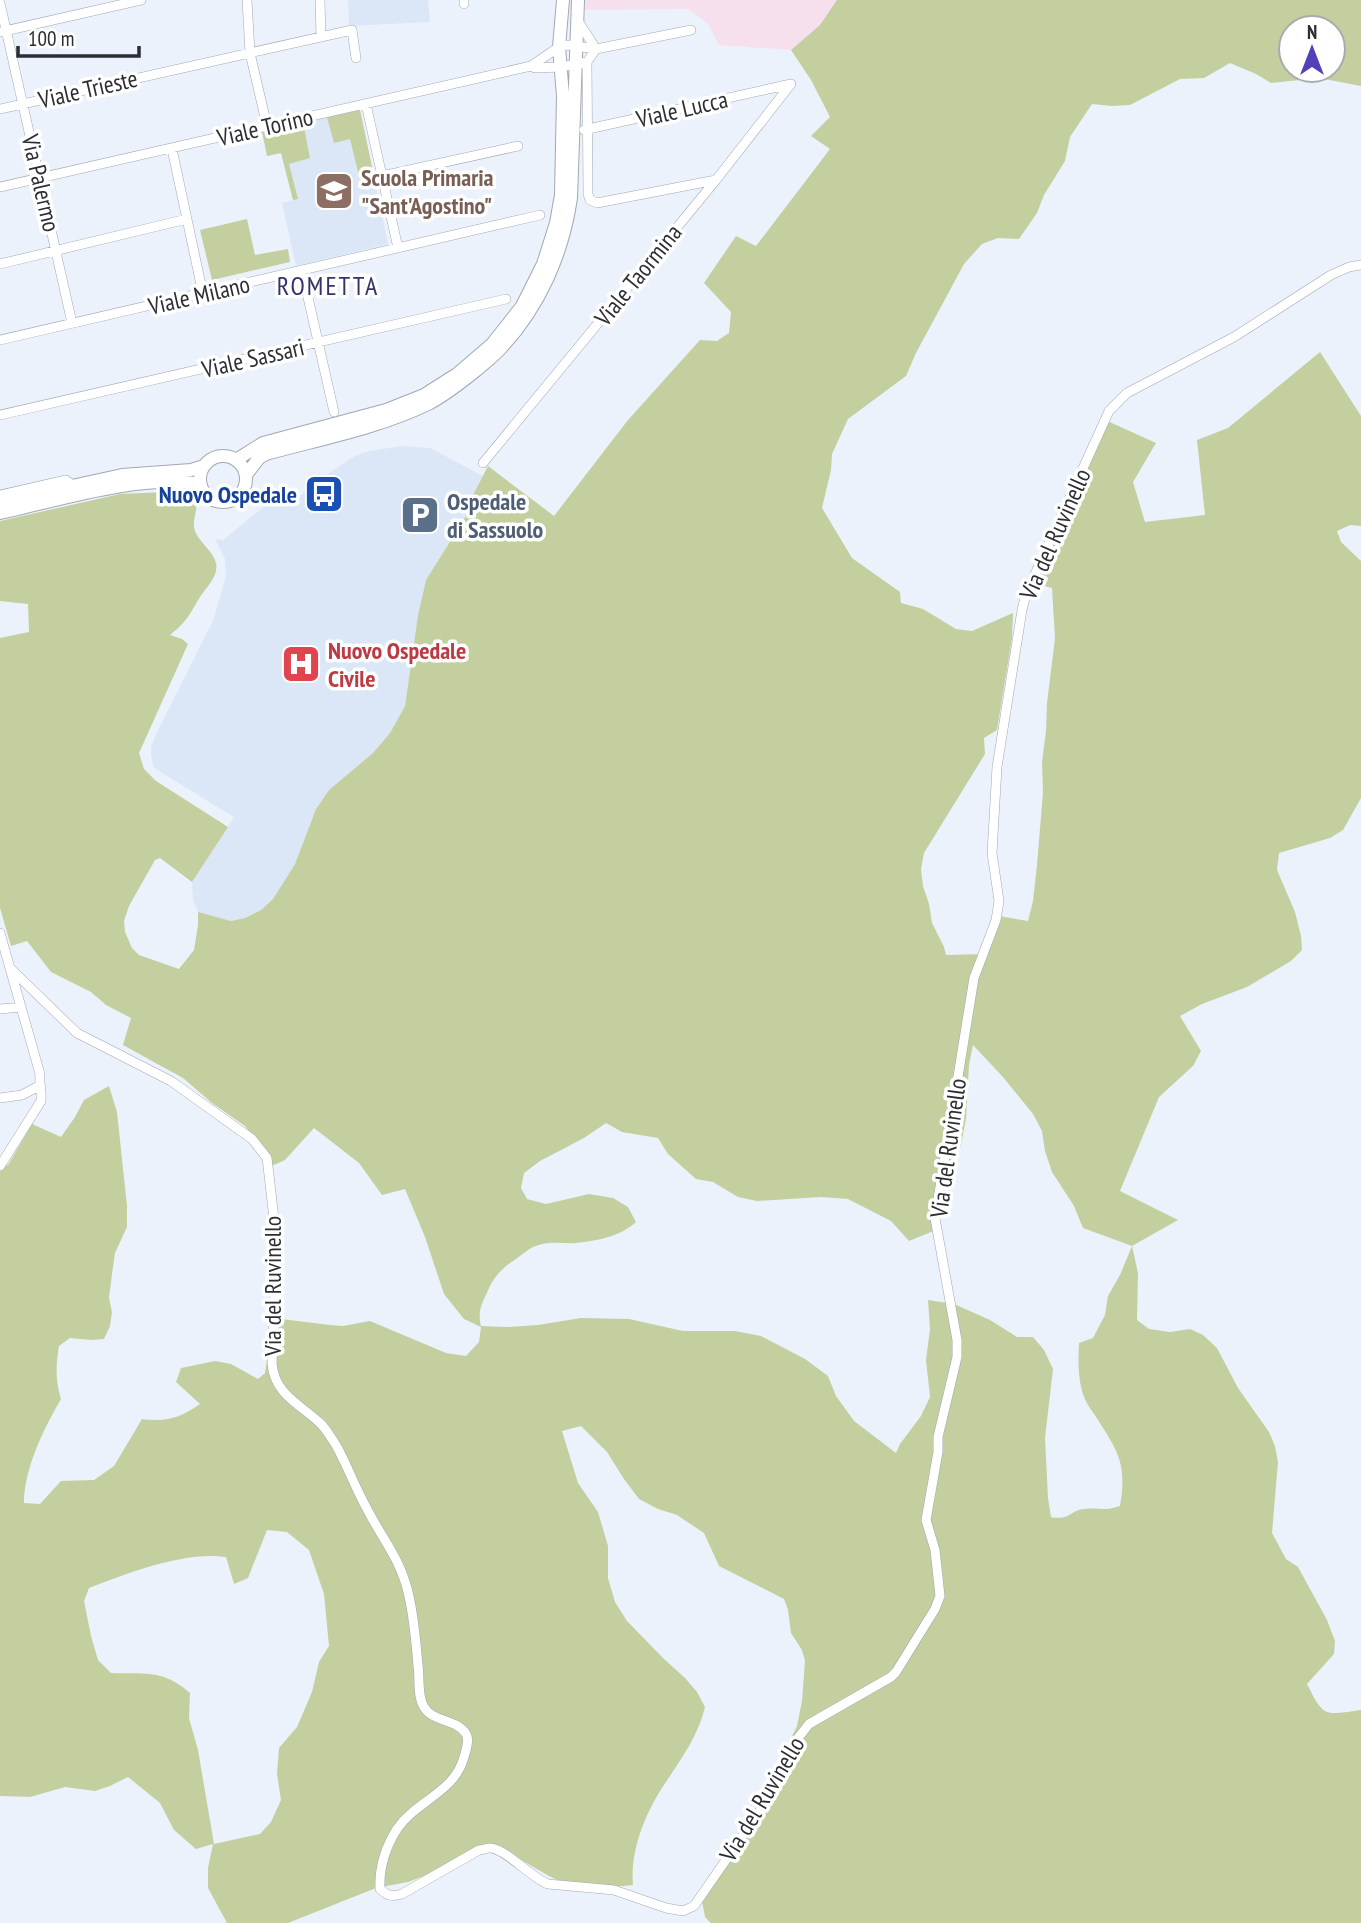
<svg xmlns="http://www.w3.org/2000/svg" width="1361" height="1923" font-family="'PT Sans Narrow',sans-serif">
<rect width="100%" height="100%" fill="#ebf2fc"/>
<path fill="#f7e0ed" d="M571 0H837L820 25 791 50 719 45 708 24 688 9 570 10Z"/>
<path fill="#dbe7f7" d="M348 0H428L430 22 349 26Z
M360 110 388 244 296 266 282 203 293 200 281 153 267 156 262 131Z
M403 446 430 448 483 476 470 501 471 508 426 580 418 615 405 706 390 733 373 753 329 790 316 809 295 864 273 899 261 910 245 918 231 921 198 912 193 900 192 882 234 817 154 768 151 755V747L156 734 213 621 226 576 225 559 215 539 223 540 267 504 288 501 298 497 326 475 355 456 369 451Z"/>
<path fill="#c3cf9f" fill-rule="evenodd" d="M837 0H1361V86L1319 78 1271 83 1256 74 1230 63 1204 78 1180 79 1130 105 1112 106 1092 104 1070 137 1065 161 1044 195 1037 213 1019 239 998 238 982 244 964 264 916 353 906 376 848 419 832 454 831 470 822 508 852 558 900 592 901 603 923 609 956 629 972 631 1013 613 1012 638 997 730 984 738 985 754 924 853 921 869 923 886 929 904 932 923 944 947 946 955 987 954 999 916 1028 921 1033 901 1037 865 1043 792 1042 762 1046 731 1047 703 1055 638 1052 588 1027 582 1103 419 1156 443 1133 482 1145 522 1205 515 1197 440 1228 428 1320 352 1361 416V526L1350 525 1337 531 1341 542 1361 561V798L1343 830 1330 838 1279 853 1277 870 1295 912 1301 936 1302 950 1291 961 1247 987 1202 1004 1180 1016 1201 1051 1193 1066 1159 1097 1120 1191 1178 1220 1132 1246 1138 1273 1137 1320 1149 1329 1170 1332 1190 1329 1203 1335 1217 1348 1238 1388 1269 1432 1275 1446 1278 1462 1272 1533 1286 1559 1298 1567 1327 1620 1335 1641 1334 1654 1307 1684C1324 1718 1324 1715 1361 1710V1923H711L705 1917 702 1901 768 1786 797 1726 802 1701 805 1661 802 1650 791 1633 788 1610 784 1599 719 1566 704 1533 677 1515 658 1509 639 1499 624 1479 607 1452 581 1426 562 1431 578 1483 598 1512 608 1546V1578L615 1602 627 1621 663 1658 685 1678 697 1692 705 1707C698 1737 679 1762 662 1788 644 1816 630 1852 633 1885 615 1887 596 1889 578 1887 559 1885 518 1857 500 1847L408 1882 376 1888 288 1923H227L208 1888V1868L213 1844 196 1849 174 1830 160 1803 128 1777 110 1786 95 1791 65 1787 30 1797 0 1796V1166L8 1165 32 1124 61 1137 75 1117 84 1100 109 1086 117 1112 127 1206V1227L115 1253 112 1274 109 1298 112 1312 110 1326 104 1339 91 1340 70 1338 59 1346C56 1365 55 1380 61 1399 44 1428 24 1469 24 1503L40 1504 61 1481 94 1480 114 1466 142 1419C168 1422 179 1418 200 1404L176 1382 181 1368 215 1361 231 1364 258 1379 265 1373 273 1318 330 1325 343 1326 370 1321 446 1353 466 1356 479 1342 481 1327 464 1319 444 1294 425 1237 405 1189 382 1195 359 1163 314 1128 285 1160 267 1168 264 1153 245 1126 212 1103 183 1078 123 1045 131 1018 106 1005 91 992 51 972 27 941 11 946 0 908V638L29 632 28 604 0 601V521L120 494 188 491C205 505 190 515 195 531 199 542 213 551 216 563 219 576 206 587 200 597 194 606 190 616 182 624 179 628 174 631 170 635L182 639 188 644 139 753 144 769 156 781 228 827 192 882 160 858 155 860 129 906 124 921 125 932 132 948 139 955 179 969 194 950 198 925V912L231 921 245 918 261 910 273 899 295 864 316 809 329 790 373 753 390 733 405 706 418 615 426 580 471 508 470 501 488 466 554 516 628 420 700 340 717 341 729 333 731 312 704 283 736 236 756 246 830 149 811 136 830 117 811 80 791 50 820 25ZM1291 28H1333V70H1291ZM973 1045 1003 1077 1033 1114 1042 1131 1045 1151 1052 1172 1074 1206 1083 1228 1132 1246 1120 1275 1108 1296 1105 1315 1093 1338 1079 1343C1078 1360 1078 1381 1084 1397 1087 1405 1094 1413 1098 1420 1119 1453 1127 1465 1120 1506 1102 1512 1100 1507 1085 1509 1069 1510 1071 1521 1051 1517L1048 1498 1045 1438 1053 1369 1044 1350 1033 1337H1017L990 1320 954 1304 928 1300 930 1329 926 1360 930 1397 921 1416 900 1444 896 1453 854 1421 836 1396 828 1376 805 1359 761 1336 735 1331H683L629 1319 581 1318 538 1325 506 1327 481 1326C477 1309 483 1302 490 1286 496 1274 505 1266 516 1259 523 1254 530 1247 539 1245 551 1241 564 1244 576 1243 597 1241 621 1236 636 1222L628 1207 613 1198 589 1194 546 1204 527 1199 521 1188 524 1173 540 1161 584 1138 606 1123 622 1132 658 1138 668 1154 696 1179 713 1182 738 1197 757 1201 821 1197 848 1199 891 1221 909 1241 936 1230 944 1186 961 1145 966 1119 969 1065ZM267 1530 287 1532 309 1550 324 1594 329 1646 319 1662 312 1692 297 1727 279 1748 277 1774 281 1800 271 1822 260 1834 214 1844 198 1750 189 1718 190 1693C164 1669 143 1674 111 1673L98 1660 91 1636 84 1601 89 1588C128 1573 184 1551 226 1557L234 1584 248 1578Z
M360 110 375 181 361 184 350 139 334 143 327 117Z
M303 122 310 158 289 164 298 199 293 200 281 153 267 156 262 131Z
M247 219 255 255 288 249 290 262 212 280 200 230Z"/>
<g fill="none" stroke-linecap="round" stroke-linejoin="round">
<g stroke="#a1a8b2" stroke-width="10">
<path id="street" d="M247 0 250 53 267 126
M320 0 321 37
M464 0V4
M0 3 72 323
M578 21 596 49
M0 32 141 0
M587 62 588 194 590 200 597 203 716 180
M531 66 559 47 568 45 596 49 691 30
M366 104 398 248
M0 109 352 30 356 58
M584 130 791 84
M172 149 203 294
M382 176 518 146
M0 187 531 66 535 68 561 67 587 62 596 49
M0 264 187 219
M302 271 334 412
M0 340 540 215
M0 415 506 299
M483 463 716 180 791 84
M0 495 66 480 74 486
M0 933 40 1074C39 1084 42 1092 41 1101L0 1166
M12 970 77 1033 171 1081 252 1139 267 1158 277 1244 272 1364C275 1395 300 1404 321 1424 327 1430 331 1438 336 1445 347 1465 355 1487 366 1507 381 1537 400 1558 408 1592 414 1616 416 1641 418 1666 420 1679 417 1696 424 1707 433 1723 460 1719 467 1736 469 1743 466 1750 464 1757 455 1792 416 1801 397 1829 385 1848 379 1868 380 1889 388 1896 392 1897 402 1894L479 1850C483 1850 486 1848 490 1848 505 1848 531 1878 548 1884L614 1890 666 1908 683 1911 694 1906 766 1802 791 1747 809 1724 891 1677 896 1672 935 1609 940 1596 935 1550 926 1520 938 1452V1437L957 1357V1340L935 1218 974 978 996 920 999 901 992 853 997 767 1022 610 1026 594 1109 411 1127 393 1234 337 1331 275 1349 267 1361 265
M0 1009 21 1007
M0 1098 22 1095 39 1086"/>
</g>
<g stroke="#a1a8b2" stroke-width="14">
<path id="secondary" d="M200 479a23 23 0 1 1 46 0a23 23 0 1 1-46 0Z
M236 460 263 443 386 410 424 395 457 374 492 344 522 306 543 264 556 223 561 195 563 96 559 47 563 0
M246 475 259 458 266 454C320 439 379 428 430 403 447 394 463 381 478 369 486 362 495 355 502 347 540 306 563 253 571 198L578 0
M0 502 122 475 191 470 204 466
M0 513C60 500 140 474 200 484"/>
</g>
<use href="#street" stroke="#fff" stroke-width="9"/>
<use href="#secondary" stroke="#fff" stroke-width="12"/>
</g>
<defs>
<g id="school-square" transform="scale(2.0125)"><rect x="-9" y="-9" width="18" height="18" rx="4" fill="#8d6e63" stroke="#fff"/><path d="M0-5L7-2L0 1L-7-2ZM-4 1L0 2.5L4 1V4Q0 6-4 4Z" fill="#fff"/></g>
<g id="bus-square" transform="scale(2.0125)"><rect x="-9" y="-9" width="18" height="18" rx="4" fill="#1a4fb4" stroke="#fff"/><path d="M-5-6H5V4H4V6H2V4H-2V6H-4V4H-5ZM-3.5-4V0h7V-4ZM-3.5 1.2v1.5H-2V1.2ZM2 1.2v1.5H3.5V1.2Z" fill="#fff"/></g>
<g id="parking-square" transform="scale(2.0125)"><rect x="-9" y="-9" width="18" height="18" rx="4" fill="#5c6f8a" stroke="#fff"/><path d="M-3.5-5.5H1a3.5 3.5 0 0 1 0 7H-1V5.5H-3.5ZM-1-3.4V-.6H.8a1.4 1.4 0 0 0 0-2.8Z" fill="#fff"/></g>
<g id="hospital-square" transform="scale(2.0125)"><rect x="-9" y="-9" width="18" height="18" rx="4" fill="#e0444e" stroke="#fff"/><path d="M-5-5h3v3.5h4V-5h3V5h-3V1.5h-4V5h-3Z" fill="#fff"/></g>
</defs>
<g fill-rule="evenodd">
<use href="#school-square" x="334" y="191"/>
<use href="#bus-square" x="324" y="494"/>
<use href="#parking-square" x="420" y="515"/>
<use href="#hospital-square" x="301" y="664"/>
</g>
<g text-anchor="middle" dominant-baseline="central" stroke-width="7" stroke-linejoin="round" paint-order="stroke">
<g font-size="24" fill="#2b2e32" stroke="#fff">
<text transform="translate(88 89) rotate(-13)">Viale Trieste</text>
<text transform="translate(682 109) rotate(-13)">Viale Lucca</text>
<text transform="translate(265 127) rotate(-13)">Viale Torino</text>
<text transform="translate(41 183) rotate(77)">Via Palermo</text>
<text transform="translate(638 275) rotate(-51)">Viale Taormina</text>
<text transform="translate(199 295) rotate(-13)">Viale Milano</text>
<text transform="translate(253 358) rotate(-13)">Viale Sassari</text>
<text transform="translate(1055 534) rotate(-66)">Via del Ruvinello</text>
<text transform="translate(948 1148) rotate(-82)">Via del Ruvinello</text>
<text transform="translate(272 1286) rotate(-90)">Via del Ruvinello</text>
<text transform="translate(762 1799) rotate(-59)">Via del Ruvinello</text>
</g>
<g font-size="24" font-weight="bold" fill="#785e54" stroke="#fff" text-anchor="start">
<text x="361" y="177">Scuola Primaria<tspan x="361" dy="28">"Sant'Agostino"</tspan></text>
</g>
<g font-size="24" font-weight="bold" fill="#164399" stroke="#fff" text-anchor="end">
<text x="297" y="494">Nuovo Ospedale</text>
</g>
<g font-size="24" font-weight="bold" fill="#4e5e75" stroke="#fff" text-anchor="start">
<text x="447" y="501">Ospedale<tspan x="447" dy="28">di Sassuolo</tspan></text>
</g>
<g font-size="24" font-weight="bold" fill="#be3a42" stroke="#fff" text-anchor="start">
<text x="328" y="650">Nuovo Ospedale<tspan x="328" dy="28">Civile</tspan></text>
</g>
<g font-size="26" letter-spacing="2" fill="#36326d" stroke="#fff">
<text x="328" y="285">ROMETTA</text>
</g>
</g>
<g transform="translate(1312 49)"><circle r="33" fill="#ffffff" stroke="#aaabad" stroke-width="2"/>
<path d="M0-5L12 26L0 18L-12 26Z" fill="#5141b9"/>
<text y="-10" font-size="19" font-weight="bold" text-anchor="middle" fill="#2b2e32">N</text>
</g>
<path d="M18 46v10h121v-10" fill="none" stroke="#2b2e32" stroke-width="3.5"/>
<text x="28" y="46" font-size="21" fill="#2b2e32" stroke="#ffffff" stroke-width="5" paint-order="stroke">100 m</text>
</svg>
